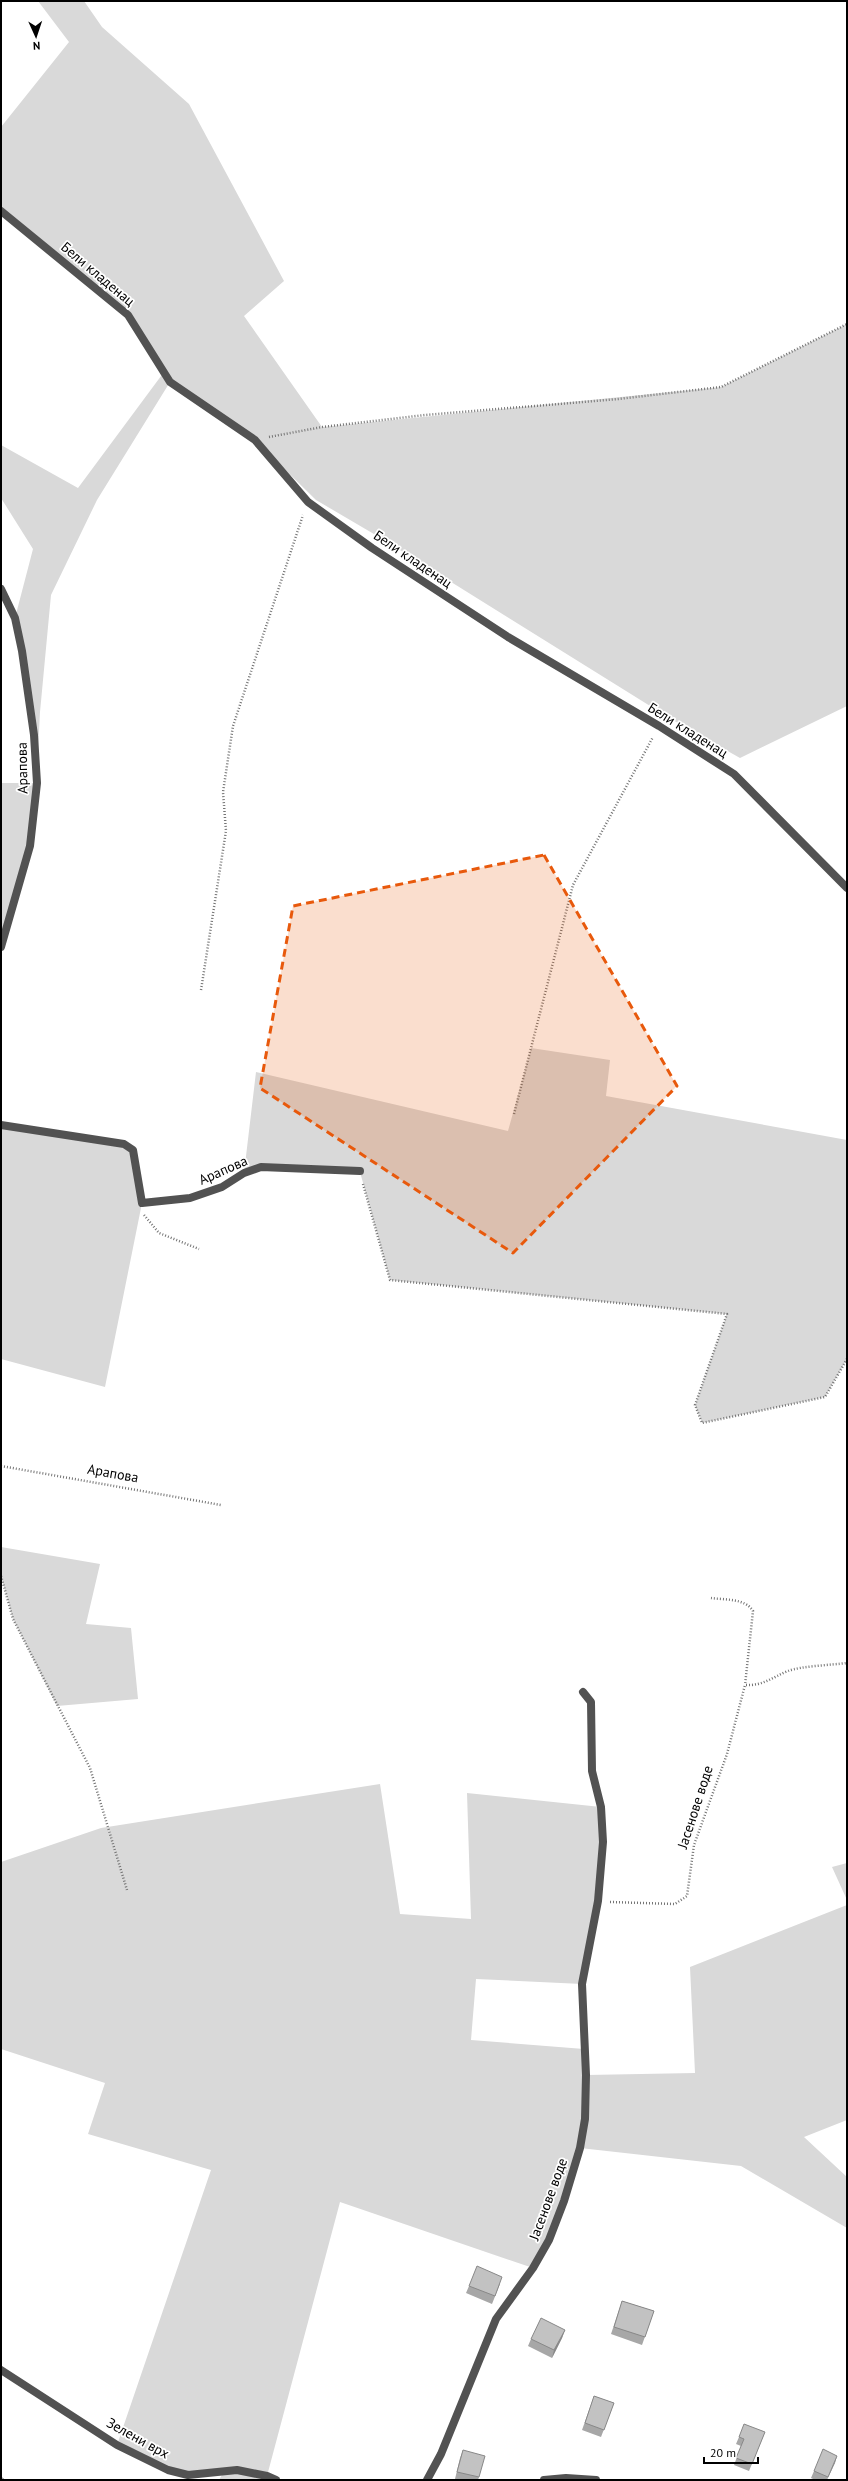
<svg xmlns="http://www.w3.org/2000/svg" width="848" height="2481" font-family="'PT Sans',sans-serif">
<rect width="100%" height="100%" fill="#fff"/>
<path fill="#d9d9d9" d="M38 1H84L102 27 189 104 284 281 244 316 322 427 721 387 847 324V706L740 758 671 719 379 537 316 500 255 440 170 382 97 500 51 595 40 712 34 827 1 947V783H37L15 618 33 549 1 498V445L78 488 164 372 128 315 1 211V127L69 42Z
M531 1048 610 1060 606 1096 847 1140V1359L825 1397 702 1423 695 1405 727 1314 390 1280 360 1172 261 1167 244 1173 256 1072 508 1131Z
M1 1125 124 1144 133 1150 142 1203 105 1387 1 1359Z
M1 1547 100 1564 86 1624 131 1628 138 1699 57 1706 13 1619 1 1576Z
M380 1784 400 1914 471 1919 467 1793 601 1807 603 1842 582 1984 476 1979 471 2040 584 2049 587 2075 695 2073 690 1967 847 1905V2120L804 2137 847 2177V2228L741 2166 580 2148 564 2201 533 2268 340 2202 267 2476 276 2480H219L223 2473 188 2475 117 2445 211 2170 88 2134 105 2083 1 2049V1862L101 1828Z
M847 1863V1900L832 1867Z"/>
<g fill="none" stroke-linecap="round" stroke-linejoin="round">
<path stroke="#747474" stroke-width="2.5" stroke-dasharray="1 2" stroke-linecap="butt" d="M269 437 322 427 425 415 618 399 721 387 847 324
M201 990 226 831 223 792 233 726 303 515
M514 1114 573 885 653 737
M363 1184 390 1280 727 1314 695 1405 702 1423 825 1397 847 1359
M144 1215 159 1233 199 1249
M1 1466 221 1505
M1 1576 13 1619 90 1768 127 1890
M711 1598C725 1600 745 1598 753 1611L745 1685
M610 1902 675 1904 687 1896 694 1845 727 1754 745 1685C763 1686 773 1677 788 1671 801 1666 832 1665 847 1663"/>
<path stroke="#525252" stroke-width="8" d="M1 211 128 315 170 382 255 440 308 502 372 548 508 637 659 726 734 774 847 888
M1 589 15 618 22 651 34 735 37 783 30 846 1 947
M1 1125 124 1144 133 1150 142 1203 190 1198 222 1187 244 1173 261 1167 360 1171
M1 2370 117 2445 168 2470 188 2475 237 2470 267 2476 276 2480
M427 2480 441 2454 496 2319 533 2268 549 2240 564 2201 580 2148 585 2119 586 2075 582 1984 598 1901 603 1842 601 1807 592 1771 591 1702 583 1692
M544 2480 566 2478 596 2480"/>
</g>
<path fill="#a7a7a7" d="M500 2284 492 2304 466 2293 469 2286Z
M622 2301 654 2311 642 2345 611 2334Z
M565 2330 562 2338 552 2358 528 2346 531 2339Z
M594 2396 614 2403 601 2437 582 2430Z
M765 2432 749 2471 734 2465 741 2446 736 2444 739 2437Z
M463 2450 479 2477 478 2480H458L455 2479 460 2458Z
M837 2456 827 2480H815L811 2478 814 2471Z"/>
<path fill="#888" d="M565 2330 562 2338 552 2358 554 2350Z
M837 2456 835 2463 827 2480Z"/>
<path fill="#c2c2c2" stroke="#888" d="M477 2266 502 2277 495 2296 469 2286Z
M622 2301 654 2311 645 2337 614 2327Z
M541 2318 565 2330 554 2350 531 2339Z
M594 2396 614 2403 604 2430 585 2423Z
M744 2424 765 2432 752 2464 736 2458 744 2439 739 2437Z
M823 2449 837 2456 828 2477 814 2471Z
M463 2450 485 2456 479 2477 457 2472Z
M1 2477 5 2480H1Z"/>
<path fill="#e8590c" fill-opacity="0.2" stroke="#e8590c" stroke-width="3" stroke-dasharray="8 5" stroke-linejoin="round" d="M544 855 677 1086 513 1253 260 1088 293 906Z"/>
<g text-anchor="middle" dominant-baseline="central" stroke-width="3.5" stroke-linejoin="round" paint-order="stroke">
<g font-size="14" fill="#000" stroke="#fff">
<text transform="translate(98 274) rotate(40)">Бели кладенац</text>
<text transform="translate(413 559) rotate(34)">Бели кладенац</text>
<text transform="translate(688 730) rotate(32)">Бели кладенац</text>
<text transform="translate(22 768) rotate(-91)">Арапова</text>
<text transform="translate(223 1170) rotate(-24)">Арапова</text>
<text transform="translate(113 1473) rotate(10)">Арапова</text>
<text transform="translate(695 1807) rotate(-72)">Јасенове воде</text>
<text transform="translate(548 2199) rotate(-70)">Јасенове воде</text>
<text transform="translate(138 2438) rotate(29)">Зелени врх</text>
</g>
</g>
<rect width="848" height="2481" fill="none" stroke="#000000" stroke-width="4"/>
<g transform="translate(36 36) rotate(177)" stroke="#ffffff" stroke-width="3" paint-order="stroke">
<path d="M0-3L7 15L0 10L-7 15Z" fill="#000000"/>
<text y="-6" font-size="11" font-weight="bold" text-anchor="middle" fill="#000000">N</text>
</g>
<path d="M704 2457v6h54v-6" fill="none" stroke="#000000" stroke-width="2"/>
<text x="710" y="2457" font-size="12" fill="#000000" stroke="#ffffff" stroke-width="3" paint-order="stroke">20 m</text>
</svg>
